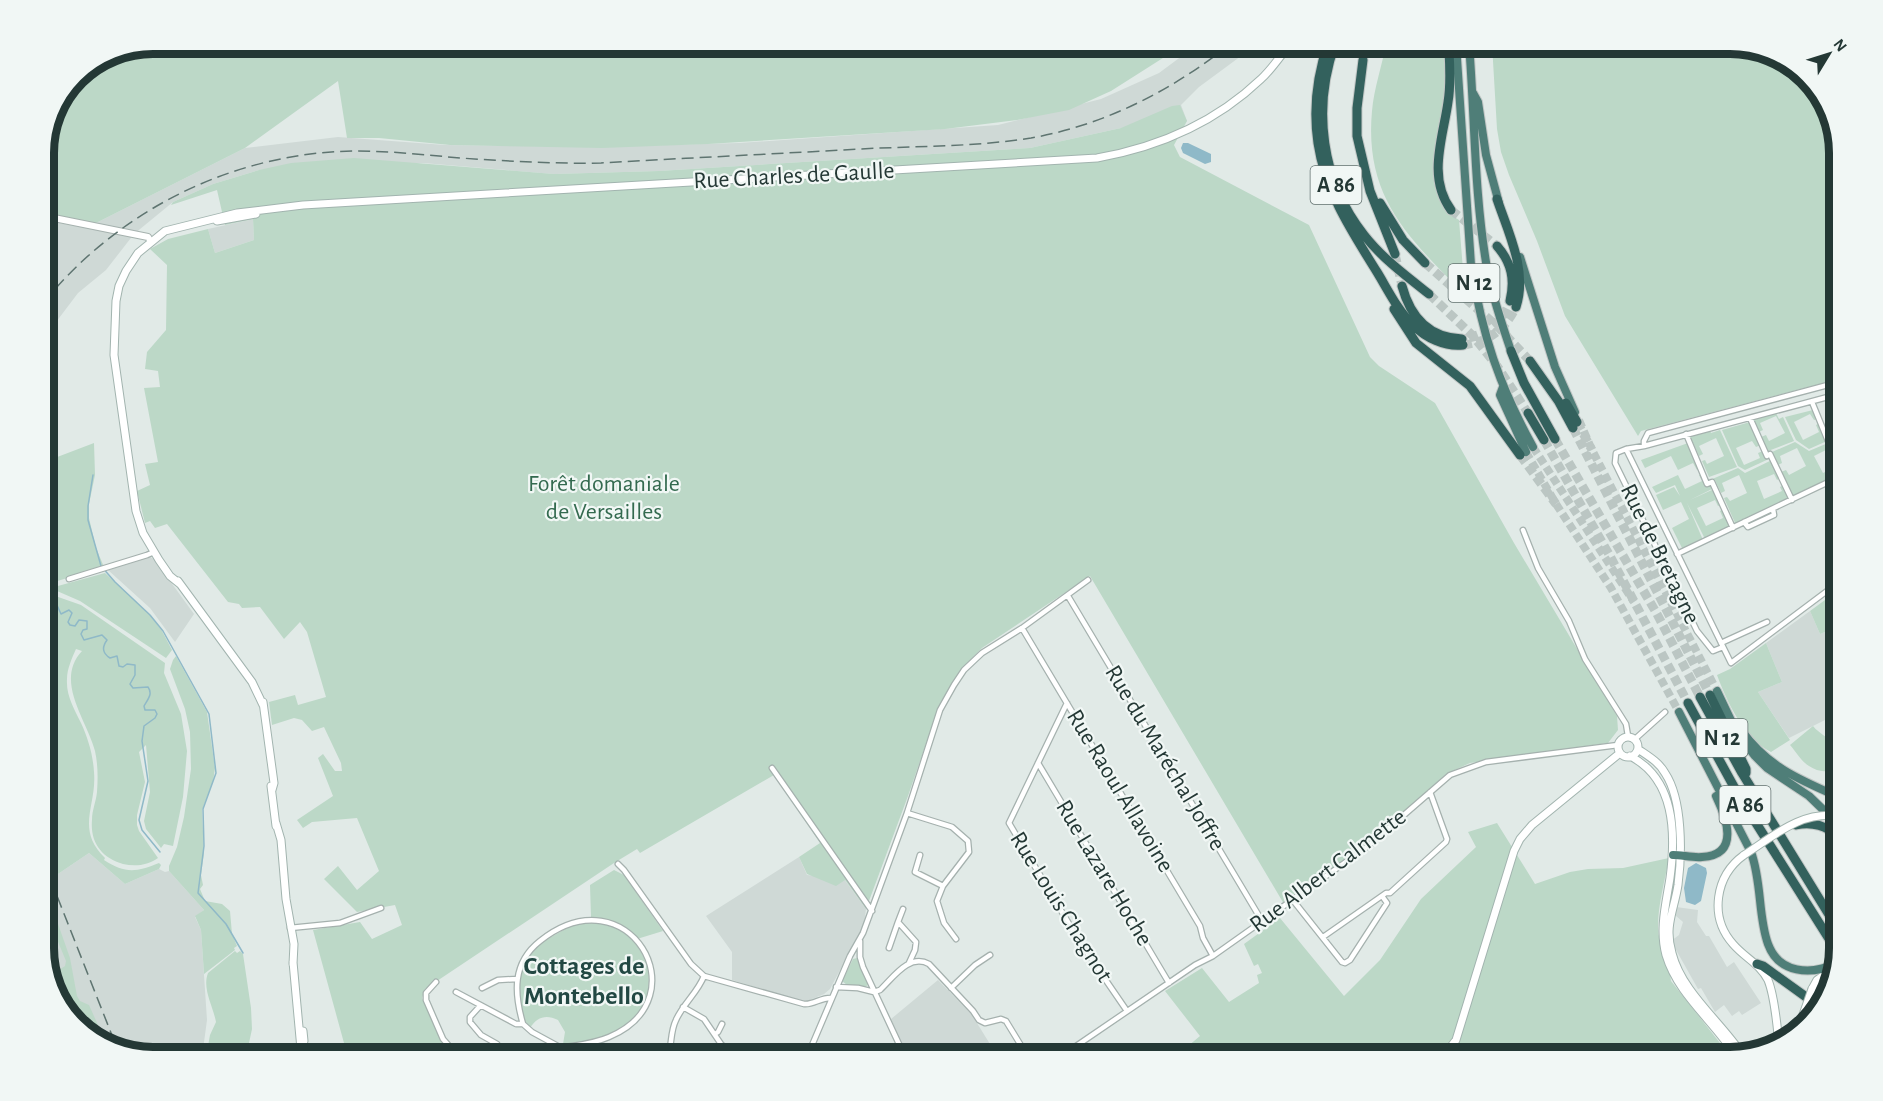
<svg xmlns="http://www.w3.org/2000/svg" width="1883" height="1101" font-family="'Alegreya Sans',sans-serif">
<rect width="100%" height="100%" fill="#e1eae7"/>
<path fill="#cfd9d6" d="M1198 44H1252L1237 59 1199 87 1181 105 1187 121 1154 136 1121 128 1030 148 659 171 554 174 423 163 259 170 213 184 173 202 134 234 106 270 78 293 44 338V220L106 232 109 229 94 224 245 148 338 137 445 145 591 147 739 143 998 125 1101 99 1159 73Z
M253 219 254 240 215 253 208 229Z
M150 557 154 559 194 614 175 642 150 608 108 570Z
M1810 611 1820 634 1837 627 1839 631V713L1789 738 1758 692 1782 682 1766 643Z
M44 839 58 874 89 853 125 884 159 869 165 872 169 871 204 910 195 917 201 930 207 1020 202 1057H153L99 1043 75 1019 44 952Z
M799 857 807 875 844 879 866 909 864 925 830 989 824 994 805 1002 732 980V952L706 916Z
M1676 907 1698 910 1697 922 1706 936H1709L1727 967 1734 962 1761 1003 1742 1015 1739 1011 1732 1016 1724 1005 1715 1012 1701 988 1698 989 1671 941 1679 935 1683 922 1675 915Z
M938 980 972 1015 998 1057H908L891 1019Z"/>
<path fill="#bcd8c7" d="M153 44H1185L1111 91 1069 110 1017 120 945 129 708 144 602 148 450 145 379 138H347L338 81 245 148 94 224 44 212V146L76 75 112 52Z
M1386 44H1446V85L1434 174C1436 193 1442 209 1459 220L1465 295C1409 238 1364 198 1372 111 1374 88 1382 66 1386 44Z
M1492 44H1730L1784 58 1821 93 1839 146V296L1834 301 1839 317V379L1641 431 1638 436 1565 316 1537 241 1509 175 1501 152 1497 129Z
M1180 105 1187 121 1174 145 1180 157 1309 225 1370 357 1379 366 1435 403 1514 543 1617 716 1618 730 1608 743 1470 763 1446 774 1374 839 1284 904 1090 576 982 648 964 666 938 709 908 796 866 909 845 880 836 886 807 874 799 857 820 843 774 775 640 853 637 849 614 863 425 989 422 998 442 1041 456 1057H339L337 1046 344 1043 313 930 360 922 372 939 402 925 395 905 357 912 324 879 338 866 357 890 379 871 357 818 312 822 303 828 297 820 333 796 318 758 323 754 335 771H342L341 763 324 727 312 731 302 720 294 718 272 725 269 702 295 695 298 705 326 697 307 632 300 622 284 639 260 607 242 608 239 604 228 602 167 524 155 528 150 521 145 523 137 491 150 485 145 464 158 462 144 388 160 387 158 371 145 369 147 352 166 330 167 265 150 249 168 239 208 229 215 253 254 240 253 219 225 225 217 190 171 205 173 202 213 184 259 170 291 163 354 158 554 174 659 171 1030 148 1121 128 1172 106Z
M1813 410 1818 419 1814 420 1810 414 1794 422 1803 440 1819 432 1816 425 1820 423 1827 441 1809 449 1796 440 1785 417Z
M1776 413 1779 419 1783 417 1794 441 1768 451 1761 437 1766 435 1769 441 1785 433 1776 416 1760 423 1763 430 1759 432 1753 419Z
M1750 422 1761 445 1756 447 1752 441 1736 448 1744 465 1760 458 1758 453 1763 451 1771 458 1745 470 1738 466 1722 430Z
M44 429 50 435 55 443 48 453 52 459 94 443 95 475 89 504V518L96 548 104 567 44 585Z
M1710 430 1711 433 1720 430 1737 467 1709 477 1702 461 1705 460 1707 464 1724 456 1716 438 1699 446 1703 454 1699 456 1690 436Z
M1795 442 1809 451 1828 443 1830 448 1814 456 1823 473 1838 466 1836 459H1838L1839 476 1793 498 1781 472 1786 470 1789 475 1806 466 1797 448 1780 456 1782 463 1778 465 1772 452Z
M1688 443 1699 469 1697 470 1693 463 1678 470 1671 456 1645 468 1641 460Z
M1772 460 1780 478 1777 480 1774 474 1757 481 1764 499 1782 491 1780 487 1784 485 1790 499 1736 525 1724 498 1727 497 1730 501 1747 493 1739 475 1722 483 1725 491 1721 493 1715 480 1710 481V480L1738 468 1745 473Z
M1702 474 1707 485 1712 483 1714 488 1690 500 1714 489 1721 505 1718 506 1715 500 1697 508 1706 526 1723 518 1720 511 1723 509 1732 527 1705 539 1687 503 1703 540 1683 550 1672 528 1689 519 1681 502 1663 510 1656 495 1674 487 1680 496 1675 485 1656 493 1652 487 1678 475 1685 489 1702 481 1699 475Z
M105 573 150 615 162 631 172 650 166 658 80 601 57 591 47 589Z
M44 592 81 605 165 663 164 673 181 714 187 751 183 797 173 846 164 844 161 848 146 829 144 821 150 792 146 745 139 752 145 782 137 815V825L139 831 158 858C148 865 136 867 123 864 102 858 90 843 92 820 92 810 96 802 97 792 98 779 98 764 95 751 87 720 54 681 82 651L76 649C72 658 67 669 67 679 66 696 74 708 81 723 88 738 93 755 94 772 97 806 75 829 105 858L104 860C125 874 137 872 159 863L161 865 159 869 125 884 89 853 58 874 44 839Z
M1825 600 1837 627 1820 634 1810 611Z
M1766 643 1782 682 1758 692 1790 740 1771 752C1744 739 1727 702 1717 675L1730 669Z
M176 656 207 712 215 768 213 782 202 810 204 853 201 875 203 885 200 889 205 901 222 904 230 911 232 934 237 946 234 948 235 950 204 974 201 930 195 916 204 910 169 871V866L177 847 184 817 191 769 190 732 185 709 170 669 173 660Z
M1813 726C1819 734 1833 739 1836 749 1841 770 1826 777 1809 766 1801 761 1796 752 1790 745Z
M1497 823 1535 884 1570 872 1588 869 1623 868 1669 858C1665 880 1658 904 1658 927 1658 946 1670 963 1671 981L1731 1057H1175L1200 1036 1165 991 1202 968 1229 1002 1259 983 1257 975 1262 973 1258 964 1254 966 1244 944 1280 918 1344 996 1380 960 1421 899 1476 847 1468 832Z
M614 870 624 875 663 931 637 939C620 925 614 919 591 917L590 885Z
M44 884 70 958 77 996 80 1001 89 1005 98 1025 97 1041 58 1003 44 951 55 969 59 970 65 966 66 961 54 932 44 926Z
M601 922C611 926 621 929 629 937 656 962 656 1004 625 1026 606 1039 585 1042 563 1044L565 1032 558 1020C546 1014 537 1017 530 1028L524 1020 519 1002V979L524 962 541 943 572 925Z
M235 951 237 953 240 951 243 954 251 1008 252 1029 246 1057H206L210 1035 216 1022C213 1006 202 989 208 973Z
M857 958 868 985 865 987 847 985 842 981 853 959Z"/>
<path fill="#8fb9c8" d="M1183 143H1188L1211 154V162L1205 164 1183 153 1181 148Z
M1696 863 1706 868 1707 873 1701 901 1695 905 1686 902 1684 888 1688 868Z"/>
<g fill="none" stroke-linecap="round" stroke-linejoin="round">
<path stroke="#8fb9c8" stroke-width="1.5" d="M93 475 88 506V520L101 566 115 582 150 615 163 631 209 714 216 773 203 809 204 846 198 893 226 924 243 953
M44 596 56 603 61 614 69 610 72 613 68 622 70 625 75 626 79 620 87 621V629L83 630 81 634 84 640 102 635 107 640C102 647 102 653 110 658L117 656 119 666 123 667 127 664 135 665V675L130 684 133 688 148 687C153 694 148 699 144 706L145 710H155L157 714 155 718 144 726 142 741 148 781 139 820 142 830 160 852"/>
<path stroke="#bbc6c3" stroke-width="8" stroke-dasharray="8 4" stroke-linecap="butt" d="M1579 420 1592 450 1717 691
M1533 447 1634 602
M1526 452 1556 504 1611 588 1679 712"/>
<path stroke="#bbc6c3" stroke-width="9" stroke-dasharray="9 4.5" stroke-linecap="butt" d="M1451 210 1497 246
M1395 254 1402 286
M1425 263 1499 328 1530 361
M1429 294 1473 336 1497 366 1528 413
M1469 338C1490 332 1503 321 1510 301
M1463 345C1488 342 1505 330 1516 307
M1577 422 1592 450
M1573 428 1710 695
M1555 439 1657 614 1700 697
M1544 440 1610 556 1688 703
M1520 455 1556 504"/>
<g stroke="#a5b1ae" stroke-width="7">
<path id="minor" d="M1812 402 1830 446 1839 460
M1750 418 1767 456 1770 454 1792 500
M1686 434 1707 484 1712 482 1733 528
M1644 446V441L1648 433 1839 382
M1626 449 1731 663 1839 582
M1744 522 1748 527 1774 515 1773 509
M1523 530 1538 568 1569 621 1585 659 1626 724 1628 736
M1677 554 1839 477
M69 579 147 555 154 552
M1831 588 1839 606
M1068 596 1262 921
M1022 628 1200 926 1203 938 1213 956
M1721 643 1767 622
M1723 647 1713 651 1697 631 1615 463 1616 453 1626 449 1644 446 1839 394
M1067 703 1009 823 1081 944 1127 1011
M1635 739 1665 712
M1038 763 1169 983
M772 768 872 911
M907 813 952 827 968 841 969 852 943 886 937 901 944 923 956 939
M920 855 915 872 943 886
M618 864 624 870 691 964 704 976 804 1004C814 1005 821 997 832 998
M1292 899 1342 962 1345 963 1350 960 1387 903 1382 896
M898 922 903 909
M290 928 340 923 381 908
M1323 937 1386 893H1390L1446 842 1447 839 1430 792
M860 941V957L863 967 905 1057
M889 948 898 922 916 942 915 950 909 963
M436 982 426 993V1000L443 1039 459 1057
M836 987 858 988 874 992
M482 988 498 980 517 979
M951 988 975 965 990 955
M456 992 516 1024H523L532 1032 578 1057
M874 992 880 990C893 978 909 953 929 964L973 1011 979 1020 985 1023 1001 1019 1006 1021 1028 1057
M480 1006 470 1017V1022L481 1035 497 1044
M683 1007 704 1019 721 1044 731 1054
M523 1024C514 993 512 963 540 941 628 871 702 998 609 1037 593 1044 576 1045 560 1048
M715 1034 718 1032 722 1024
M301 1049 307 1057
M631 1056 650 1057
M668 1057C672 1045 670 1032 676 1020 683 1004 698 992 704 976
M807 1057 850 956 863 933 907 813 940 710 954 685 964 670 982 653 1022 628 1088 580
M1060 1057 1195 965 1213 956 1367 847 1450 775 1486 762 1618 745"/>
</g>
<g stroke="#a5b1ae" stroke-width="8">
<path id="tertiary" d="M44 216 148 237 151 242"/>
</g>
<g stroke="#a2b4af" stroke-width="9">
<path id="secondary" d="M217 221 256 214
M178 581 252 682 263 705
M180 584 170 576 159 560 143 533 136 511 114 355 116 301 119 286 126 271 138 253 165 231 237 213 303 205 1097 158C1159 147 1215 123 1261 79 1272 69 1281 55 1290 44
M263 702 274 783 272 790
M1618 747a10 10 0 1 1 20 0a10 10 0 1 1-20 0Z
M1638 749C1648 756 1659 762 1665 773 1683 800 1682 854 1678 885 1674 911 1664 926 1672 953 1682 992 1720 1021 1742 1054
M1630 756C1675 779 1676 833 1670 878 1666 904 1659 929 1666 955 1678 995 1714 1021 1736 1056
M271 786 276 826
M276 823 281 840 286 899 294 944 293 964
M1744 855C1715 876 1709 917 1733 944 1745 958 1760 964 1768 980 1775 997 1777 1026 1779 1044
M293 962 301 1049
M1812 989 1817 980 1835 967
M1797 1030 1804 1012
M298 1057 304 1041 303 1031
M1440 1057 1446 1053 1456 1040 1514 851 1520 839 1532 825 1620 753"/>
</g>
<g stroke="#c2c7c6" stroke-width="10">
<path id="trunk" d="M1456 44 1471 265C1482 335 1499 385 1533 447
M1469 44C1475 118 1474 194 1487 268 1492 296 1502 324 1511 351
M1473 93 1478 102 1486 155 1499 203
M1520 257 1555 367 1575 412
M1503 387 1500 395 1526 452
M1717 691 1737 733 1755 756 1767 768 1809 796 1839 825
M1679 712 1751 852C1762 882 1758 917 1768 944 1779 974 1811 975 1835 964
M1742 731C1768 767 1800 780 1839 797
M1673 855C1682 855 1693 858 1702 857 1741 855 1726 817 1716 796"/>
</g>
<g stroke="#c2c7c6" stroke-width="11">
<path id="motorway" d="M1328 44C1317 76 1313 109 1318 143 1325 191 1352 232 1377 272 1388 290 1398 311 1413 325 1426 338 1445 347 1463 345
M1335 44C1312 108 1321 181 1364 235 1382 258 1406 276 1429 294
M1365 48 1367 44
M1363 60 1357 108V136L1370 191 1395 254
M1497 199C1508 232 1528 271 1516 307
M1380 203 1403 240 1425 263
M1451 210C1427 177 1443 138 1448 102 1451 85 1450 68 1449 51L1456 47
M1497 246C1512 263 1515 280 1510 301
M1402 286C1410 316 1428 338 1462 339
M1394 309 1416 343 1470 386 1520 455
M1511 351 1524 383 1555 439
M1530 361 1559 402 1573 428
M1566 403 1577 422
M1528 413 1544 440
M1710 695 1746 769V773
M1700 697 1742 773 1839 931
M1688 703 1739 796 1838 953
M1796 825C1812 821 1828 826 1839 838
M1757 964 1763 966 1820 1007"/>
</g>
<use href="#minor" stroke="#fff" stroke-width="4.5"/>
<use href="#tertiary" stroke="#fff" stroke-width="6"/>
<use href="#secondary" stroke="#fff" stroke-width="7"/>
<use href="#trunk" stroke="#4f7e78" stroke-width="8"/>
<use href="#motorway" stroke="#33615d" stroke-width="9"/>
<path stroke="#5e7470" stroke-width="1.5" stroke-dasharray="12 6" stroke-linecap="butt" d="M44 302C120 209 235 152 356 151 391 151 426 155 460 158 507 161 554 164 601 163 687 158 773 154 859 149 917 146 975 147 1031 138 1105 125 1173 90 1230 44
M44 863 117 1048"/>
<g stroke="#a2b4af" stroke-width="9" stroke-linecap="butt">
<path id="secondary-bridge" d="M1744 855C1775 835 1801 811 1839 816
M1804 1012 1812 989"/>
</g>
<use href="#secondary-bridge" stroke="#fff" stroke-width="7"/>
</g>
<g text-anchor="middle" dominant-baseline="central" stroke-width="4.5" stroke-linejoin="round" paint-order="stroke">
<g fill="#f1f7f5" stroke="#62716f" stroke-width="1.5">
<rect x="1310.5" y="166" width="51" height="38" rx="4.5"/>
<rect x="1448.5" y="264" width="51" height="38" rx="4.5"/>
<rect x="1696.5" y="719" width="51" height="38" rx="4.5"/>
<rect x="1719.5" y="786" width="51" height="38" rx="4.5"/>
</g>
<g font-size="22" font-weight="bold" fill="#243835">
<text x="1336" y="185">A 86</text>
<text x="1474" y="283">N 12</text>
<text x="1722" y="738">N 12</text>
<text x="1745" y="805">A 86</text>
</g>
<g font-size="24" fill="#243835" stroke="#f1f7f5">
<text transform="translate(794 176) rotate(-3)">Rue Charles de Gaulle</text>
<text transform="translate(1660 554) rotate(64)">Rue de Bretagne</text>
<text transform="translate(1165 758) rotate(59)">Rue du Maréchal Joffre</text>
<text transform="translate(1120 791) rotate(59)">Rue Raoul Allavoine</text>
<text transform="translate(1328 871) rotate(-37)">Rue Albert Calmette</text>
<text transform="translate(1104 873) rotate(59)">Rue Lazare Hoche</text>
<text transform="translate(1061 907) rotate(58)">Rue Louis Chagnot</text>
</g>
<g font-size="24" fill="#336a4f" stroke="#f1f7f5">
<text x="604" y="484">Forêt domaniale<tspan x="604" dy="28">de Versailles</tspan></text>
</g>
<g font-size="26" font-weight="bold" fill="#224843" stroke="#f1f7f5">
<text x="584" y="966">Cottages de<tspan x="584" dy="30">Montebello</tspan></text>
</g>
</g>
<path d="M0 0H1883V1101H0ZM153 54H1730A99 99 0 0 1 1829 153V948A99 99 0 0 1 1730 1047H153A99 99 0 0 1 54 948V153A99 99 0 0 1 153 54Z" fill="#f1f7f5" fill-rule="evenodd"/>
<path fill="none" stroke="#243835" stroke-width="8" d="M153 54H1730A99 99 0 0 1 1829 153V948A99 99 0 0 1 1730 1047H153A99 99 0 0 1 54 948V153A99 99 0 0 1 153 54Z"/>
<g transform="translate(1829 54) rotate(52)" stroke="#f1f7f5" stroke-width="4.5" paint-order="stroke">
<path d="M0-4.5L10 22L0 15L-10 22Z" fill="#243835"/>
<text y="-9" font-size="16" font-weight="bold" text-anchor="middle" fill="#243835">N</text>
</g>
</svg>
